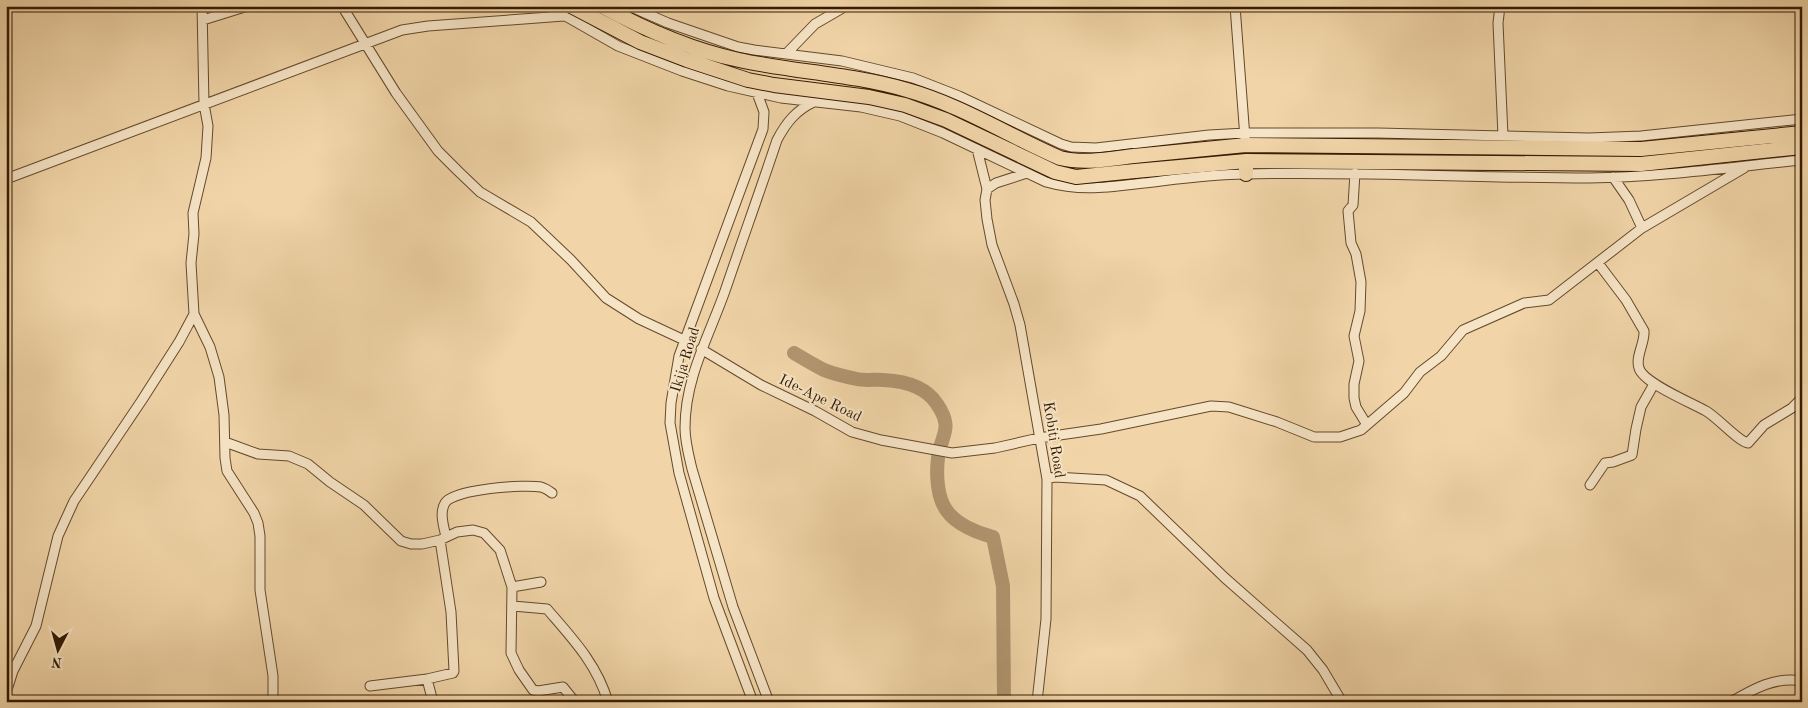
<svg xmlns="http://www.w3.org/2000/svg" width="1808" height="708" font-family="'Old Standard TT',serif">
<rect width="100%" height="100%" fill="#f1d5a8"/>
<filter id="stains"><feTurbulence type="fractalNoise" baseFrequency=".004" numOctaves="4"/><feColorMatrix values="0 0 0 0 .2 0 0 0 0 .09 0 0 0 0 .02 0 0 0 .5 -.17"/></filter>
<radialGradient id="worn" r=".72"><stop offset=".6" stop-color="#630" stop-opacity="0"/><stop offset="1" stop-color="#630" stop-opacity=".3"/></radialGradient>
<g fill="none" stroke-linecap="round" stroke-linejoin="round">
<path stroke="#b19670" stroke-width="14" d="M794 353C804 359 814 365 824 370 834 374 847 377 857 379 866 381 875 379 884 380 904 381 926 387 937 404 954 429 941 434 938 458 936 474 937 498 947 511 956 524 977 533 993 537L1003 586 1004 702"/>
<g stroke="#644a2c" stroke-width="11">
<path id="minor" d="M202 6 204 104 208 126 206 158 193 213 194 234 191 263 194 314 210 347 219 377 224 415 225 458 227 471 254 513 258 523 260 536V590L273 676V702
M342 6 396 93 438 151 458 171 480 192 531 222 571 260 606 298 639 319 684 340
M548 6 618 46 682 71 728 86 781 98 861 107 900 116 943 133 1046 182C1081 192 1109 187 1144 183 1178 179 1212 174 1246 174 1361 171 1475 178 1589 178 1661 177 1731 167 1802 160
M629 6 668 23 738 47 754 50 842 61 913 78 959 96 1061 144 1071 147 1096 148 1209 135 1245 133H1378L1589 138 1641 136 1802 119
M1235 6 1245 138
M1500 6 1498 23 1503 136
M203 20 248 6
M786 54 815 24 846 6
M977 149 987 189 985 200 987 219 992 245 1014 304 1020 325 1047 479 1046 619 1037 702
M1355 173 1353 205 1348 211 1351 243 1356 254 1361 282 1360 311 1354 336 1359 361 1354 384V398L1356 407 1367 425
M1613 177 1629 200 1642 228
M6 179 402 30 428 26 564 16
M987 189 996 183 1027 173
M1598 263 1626 300 1644 331C1645 343 1635 357 1639 368 1643 383 1692 403 1706 411 1717 417 1739 442 1748 443L1764 425 1792 408 1802 398
M701 349 761 385 815 411 852 432 881 440 952 453 995 448 1039 438 1101 429 1211 406 1229 407 1277 422 1314 437H1340L1361 430 1404 393 1420 372 1441 356 1463 330 1524 303 1549 300 1642 228 1744 168
M225 442 258 454 289 456 308 464 330 482 364 505 401 541 411 544H422L440 540 457 532 473 530 484 533 500 550 512 587 511 653 519 670 533 690 538 691 563 687 575 702
M1047 479 1055 477 1106 480 1140 496 1225 578 1307 650 1323 670 1342 702
M1590 485 1605 463 1613 462 1632 455 1636 429 1641 407 1654 384
M446 537C444 527 439 513 445 503 453 489 525 484 541 487 545 488 548 490 552 493
M512 587 541 582
M513 606 547 609C572 638 597 664 608 702
M427 679 433 702
M370 686 427 679 453 673 454 671 451 612 440 540
M6 693 13 671 36 626 58 536 74 501 142 400 179 342 194 314
M753 702 714 598 679 473 670 423 671 403 679 356 763 129 764 112 757 93
M769 702 733 607 692 469C689 456 685 442 685 428 685 378 709 336 725 291 742 241 760 191 777 140 786 123 796 110 814 102
M1731 702C1753 689 1776 676 1802 681"/>
</g>
<g stroke="#351b02" stroke-width="16">
<path id="highway" d="M1134 156 1246 145 1641 149 1802 133
M1246 161V174
M1135 171 1246 161 1641 164 1802 147"/>
</g>
<use href="#minor" stroke="#f6e4c6" stroke-width="9"/>
<use href="#highway" stroke="#f1d5a8" stroke-width="14"/>
<g stroke="#351b02" stroke-width="16" stroke-linecap="butt">
<path id="highway-bridge" d="M571 6 640 42 687 60 748 80 774 85 869 97 905 105 946 120 1055 172 1076 177 1135 171
M602 6C644 29 692 50 739 60 795 72 852 74 907 90 961 105 1009 136 1060 158 1084 164 1109 159 1134 156"/>
</g>
<use href="#highway-bridge" stroke="#f1d5a8" stroke-width="14"/>
</g>
<g text-anchor="middle" dominant-baseline="central" stroke-width="4" stroke-linejoin="round" paint-order="stroke">
<g font-size="15" fill="#351b02" stroke="#f6e4c6">
<text transform="translate(686 360) rotate(-73)">Ikija Road</text>
<text transform="translate(820 399) rotate(26)">Ide-Ape Road</text>
<text transform="translate(1053 440) rotate(81)">Kobiti Road</text>
</g>
</g>
<rect width="1808" height="708" fill="none" stroke="#f1d5a8" stroke-width="25"/>
<rect x="8" y="8" width="1793" height="693" fill="none" stroke="#351b02" stroke-width="2.5"/>
<rect x="12" y="12" width="1783" height="683" fill="none" stroke="#351b02"/>
<g transform="translate(58 650) rotate(186)" stroke="#f6e4c6" stroke-width="4" paint-order="stroke">
<path d="M0-4L9 19L0 12L-9 19Z" fill="#351b02"/>
<text y="-8" font-size="14" font-weight="bold" text-anchor="middle" fill="#351b02">N</text>
</g>
<rect width="100%" height="100%" filter="url(#stains)"/>
<rect width="100%" height="100%" fill="url(#worn)"/>
</svg>
